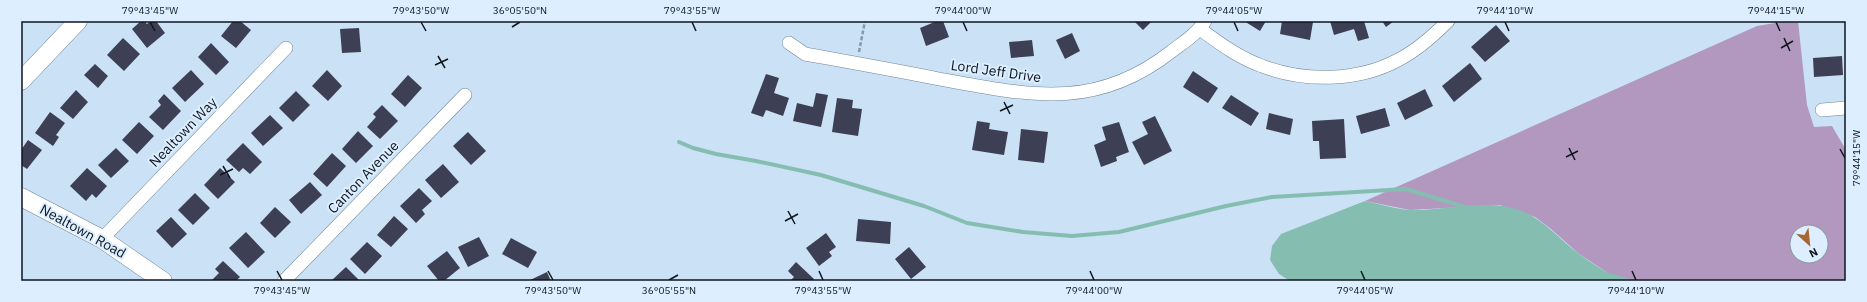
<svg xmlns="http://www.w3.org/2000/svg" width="1867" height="302" font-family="'IBM Plex Sans',sans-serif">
<rect width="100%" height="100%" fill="#cae1f6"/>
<path fill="#b298bf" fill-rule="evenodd" d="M1787 21H1798L1807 105 1814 127 1832 126 1846 150V281H1627L1611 275 1579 254 1551 229 1535 217 1500 205 1410 210 1365 201 1757 26ZM1797 232H1821V256H1797Z"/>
<path fill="#85beb1" d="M1365 201C1380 204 1395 209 1410 210 1443 211 1489 198 1519 210 1544 219 1559 239 1579 254 1594 265 1610 275 1627 281H1290L1279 274 1270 260 1272 246 1281 234Z"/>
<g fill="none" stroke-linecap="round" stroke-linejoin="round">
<path stroke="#85beb1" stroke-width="4" d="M679 142 693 148 716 154 756 161 821 175 924 206 967 223 1023 232 1072 236 1119 232 1226 206 1272 197 1406 189 1468 208
M1609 275 1629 281"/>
</g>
<path fill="#3d3f55" d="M141 21H144L147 24 151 21H156L165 33 147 48 132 29Z
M233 21H240L251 30 236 48 221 36Z
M937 21H943L949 37 926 46 920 28Z
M1134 21H1152L1143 30Z
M1244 21H1266L1260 31Z
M1282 21 1313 22 1310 40 1280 34Z
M1330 21H1364L1369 38 1358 41 1354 29 1334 35Z
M1382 21H1394L1386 27Z
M1496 25 1510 41 1485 62 1471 47Z
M359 28 361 52 342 53 340 29Z
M1072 33 1080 51 1065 59 1056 40Z
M123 38 140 54 124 71 107 55Z
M1032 40 1034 56 1011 58 1009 42Z
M211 43 229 62 216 75 198 57Z
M1842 56 1843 75 1814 77 1813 58Z
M1470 63 1482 79 1454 102 1442 86Z
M95 64 108 76 98 88 84 75Z
M191 70 204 84 185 102 172 88Z
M327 70 342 86 328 101 312 86Z
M1193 71 1218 88 1208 103 1183 87Z
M766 74 779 78 774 93 789 98 783 116 766 110 763 117 751 113Z
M408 75 422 88 405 107 391 94Z
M1425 89 1433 106 1405 120 1397 103Z
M76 90 88 102 73 119 60 108Z
M296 91 310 105 293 122 279 108Z
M816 93 828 95 821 127 793 121 797 103 813 107Z
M164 94 181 111 163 130 149 117 161 105 158 101Z
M1231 95 1259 113 1251 126 1222 108Z
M837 98 853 100 852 108 862 109 858 136 832 132Z
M382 105 398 121 380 139 367 127 376 117 373 114Z
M1385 108 1390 126 1361 134 1356 116Z
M50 112 65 123 56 135 59 137 53 146 35 133Z
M1269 113 1293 119 1290 135 1266 129Z
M270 115 283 128 263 146 251 133Z
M1155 116 1172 151 1144 165 1132 142 1148 134 1142 122Z
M1344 119 1346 158 1320 159 1319 141H1313L1312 121Z
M977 121 990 123 989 129 1008 132 1004 155 972 150Z
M139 122 154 136 137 154 122 140Z
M1119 122 1129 152 1116 157 1117 161 1101 167 1094 145 1106 140 1102 127Z
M1021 129 1048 132 1044 163 1018 160Z
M358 131 373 146 356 163 342 149Z
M468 132 486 151 471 165 453 146Z
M28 140 42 150 27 169 21 165V150Z
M243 143 262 162 250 174 243 168 239 172 226 160Z
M116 148 129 161 111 178 98 165Z
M332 153 346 166 327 187 313 174Z
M443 164 459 182 441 198 425 180Z
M87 168 107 186 96 198 92 194 86 201 70 186Z
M220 168 235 182 218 199 204 185Z
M310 182 322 195 301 214 289 200Z
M419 188 432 201 422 210 425 214 416 223 400 206Z
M195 193 210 208 193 225 178 210Z
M275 207 291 222 275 238 260 223Z
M394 216 408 229 391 247 377 235Z
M171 217 187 234 172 248 156 231Z
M858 219 891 222 890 244 856 241Z
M246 232 265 252 248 268 229 248Z
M826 233 836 247 829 252 832 256 819 266 806 248Z
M479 237 489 256 468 267 458 247Z
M511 238 537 252 528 268 502 254Z
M367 242 382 256 365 274 350 259Z
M909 247 926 267 911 279 895 259Z
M447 251 460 268 444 281H439L427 266Z
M223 261 240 277 236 281H211L219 273 215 269Z
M796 262 814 279 812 281H790L794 277 788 271Z
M346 267 359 280 331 281Z
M547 272 551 281H528Z"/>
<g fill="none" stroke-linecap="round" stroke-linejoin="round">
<g stroke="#708598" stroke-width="14">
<path id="street" d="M1200 29C1219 43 1239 58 1262 66 1304 82 1357 82 1398 60 1416 51 1434 35 1448 21
M789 43 805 54C849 62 894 70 939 79 1027 95 1095 112 1172 51 1184 42 1197 34 1205 21
M1822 110 1846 108
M102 239 286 48
M284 281 465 95"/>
</g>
<g stroke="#708598" stroke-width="19">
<path id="secondary" d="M21 81 78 21
M21 197 102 239 163 281"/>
</g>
<path stroke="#8698a8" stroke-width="2.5" stroke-dasharray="4 2" stroke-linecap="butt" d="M859 52 865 21"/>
<use href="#street" stroke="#fff" stroke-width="13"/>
<use href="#secondary" stroke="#fff" stroke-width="18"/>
</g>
<path fill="none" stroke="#0e161e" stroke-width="1.5" d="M150 22 155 31M421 22 426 31M692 22 696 31M963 22 967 31M1234 22 1238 31M1505 22 1509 31M1776 22 1780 31M512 27 520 22M1784 38 1790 51M1781 48 1793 41M438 56 445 68M435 65 448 59M1004 102 1010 114M1000 111 1013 105M1569 148 1575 160M1840 149 1845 158M1566 157 1578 151M223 166 230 178M220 175 233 169M788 211 795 224M785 221 798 214M277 271 282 280M548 271 553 280M819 271 823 280M1090 271 1094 280M1361 271 1365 280M1632 271 1636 280M669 280 678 275"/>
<g text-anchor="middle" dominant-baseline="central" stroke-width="4" stroke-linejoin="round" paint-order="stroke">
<g font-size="14" fill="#0e161e" stroke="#dceeff">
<text transform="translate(996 71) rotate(8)">Lord Jeff Drive</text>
<text transform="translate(183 132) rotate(-46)">Nealtown Way</text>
<text transform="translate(363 177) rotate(-46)">Canton Avenue</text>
<text transform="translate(83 231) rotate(29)">Nealtown Road</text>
</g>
</g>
<rect width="1867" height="302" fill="none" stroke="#dceeff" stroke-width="44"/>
<g transform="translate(1809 244) rotate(153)"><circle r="19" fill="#dceeff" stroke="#8a98a5"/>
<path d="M0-3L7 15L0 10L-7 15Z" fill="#a76531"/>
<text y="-6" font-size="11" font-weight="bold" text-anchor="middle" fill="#0e161e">N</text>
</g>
<rect x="22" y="22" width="1823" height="258" fill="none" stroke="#0e161e" stroke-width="1.5"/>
<g font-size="10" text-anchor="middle" fill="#0e161e">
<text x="150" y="14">79°43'45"W</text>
<text x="421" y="14">79°43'50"W</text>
<text x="520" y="14">36°05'50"N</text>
<text x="692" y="14">79°43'55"W</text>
<text x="963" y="14">79°44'00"W</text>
<text x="1234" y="14">79°44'05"W</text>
<text x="1505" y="14">79°44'10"W</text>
<text x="1776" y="14">79°44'15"W</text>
<text transform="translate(1856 158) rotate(-90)" y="4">79°44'15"W</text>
<text x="282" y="294">79°43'45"W</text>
<text x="553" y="294">79°43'50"W</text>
<text x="669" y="294">36°05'55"N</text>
<text x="823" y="294">79°43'55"W</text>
<text x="1094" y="294">79°44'00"W</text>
<text x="1365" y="294">79°44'05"W</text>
<text x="1636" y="294">79°44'10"W</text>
</g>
</svg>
